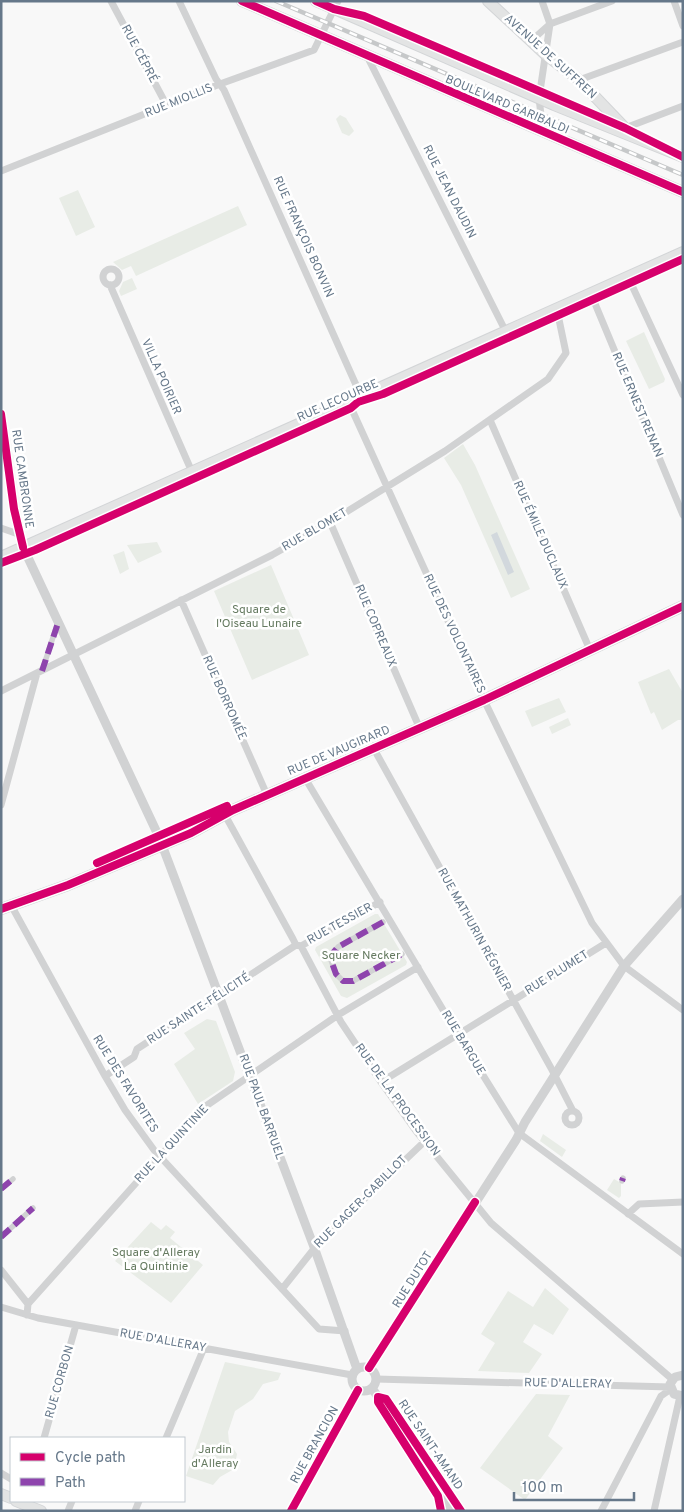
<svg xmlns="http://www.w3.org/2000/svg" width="684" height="1512" font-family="Overpass,sans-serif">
<rect width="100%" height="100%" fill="#f8f8f8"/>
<path fill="#e8ece6" d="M340 115 346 118 354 131 349 136 342 133 336 119Z
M78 190 95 227 76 236 59 198Z
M238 206 247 225 136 276 131 266 122 270 113 262Z
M132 278 137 289 121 296 119 291 123 282Z
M644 332 665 379 664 382 649 389 626 341Z
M463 444 475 465 530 589 511 598 461 485 444 458Z
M157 542 162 552 138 563 127 545Z
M124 551 129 569 120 574 113 555Z
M271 565 309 655 252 680 214 591Z
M669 669 683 693V720H678L662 730 654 712 651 714 638 682Z
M559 698 566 712 532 727 525 711Z
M568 718 571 725 552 734 549 727Z
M375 914H378L407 962 406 965 347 998 341 996 315 950 316 947Z
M207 1019 216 1021 235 1072 233 1081 198 1104 174 1064 195 1049 184 1033Z
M543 1134 566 1150 562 1157 540 1141Z
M614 1179 621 1183V1196L619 1198 607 1190Z
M151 1222 161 1230 166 1225 175 1232 170 1238 203 1265 171 1303 115 1261Z
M545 1288 569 1309 553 1335 534 1324 523 1342 542 1354 529 1373 478 1371 495 1343 481 1334 508 1291 533 1307Z
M225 1362 281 1373 278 1380 263 1384 253 1399 235 1411 228 1432 229 1442 237 1454 234 1469 220 1477 213 1485 186 1476Z
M536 1394 570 1395 548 1436 563 1448 525 1500 480 1468Z"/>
<path fill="#d2d8dd" d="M497 532 514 572 508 575 491 535Z"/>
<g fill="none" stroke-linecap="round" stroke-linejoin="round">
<g stroke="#d3d5d7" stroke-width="12">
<path id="secondary" d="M242 1 683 192
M316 1 554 105 683 157
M488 1 546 55 579 80 625 128 629 134
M1 557 683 252
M1 909 68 885 191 833 233 810 484 700 683 606
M1 1494 11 1498
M16 1501 41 1511"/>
</g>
<path stroke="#d1d2d3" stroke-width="5.5" d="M42 671 58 622
M383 922 338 947 332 954 331 960 336 974 343 981H353L402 954
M622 1181 623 1178
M1 1189 13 1179
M1 1237 33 1208"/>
<path stroke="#d1d2d3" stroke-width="7" d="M111 1 167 106
M179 1 216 79 224 90 361 396
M542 1 550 24 539 98 543 132
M674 1 683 26
M531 41 550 24 612 1
M368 58 506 332
M579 80 683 42
M625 128 683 106
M1 171 220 84 314 50 338 1
M103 277a8 8 0 1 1 16 0a8 8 0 1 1-16 0Z
M628 277 683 395
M110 285 192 472
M591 294 683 515
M348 401 484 700 592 923 624 966 683 1010
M490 420 590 650
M330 522 420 729
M1 528 18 534
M181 600 267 795
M1 691 272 555 330 522 445 451 548 379 566 353 557 310
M374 749 551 1068 573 1111
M305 778 458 1035 519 1133 683 1254
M1 805 37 673
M225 815 293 939 296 945 301 946 341 1022 381 1082 416 1131 491 1223 672 1379
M11 905 105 1076 125 1110 154 1150 319 1329 345 1331
M301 946 380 902
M105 1076 134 1057 137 1049 296 945
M381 1082 606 943
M565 1118a7 7 0 1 1 14 0a7 7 0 1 1-14 0Z
M628 1214 639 1204 683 1202
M1 1270 28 1304 27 1315
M282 1289 321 1240 424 1142
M28 1304 203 1108 338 1015 418 967
M1 1307 38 1318 352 1375
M376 1379 670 1387
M44 1438 76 1325
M166 1438 204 1348
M1 1473 11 1479
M68 1511 72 1501
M135 1511 139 1501
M601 1511 661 1396 671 1389
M654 1511 680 1396"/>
<path stroke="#d1d2d3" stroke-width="9" d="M1 414 14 509 23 547 159 837 314 1247 357 1369
M352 1379a12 12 0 1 1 24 0a12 12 0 1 1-24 0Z
M369 1368 516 1140 525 1122 624 966 683 899
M683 1375 675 1377 670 1384 674 1394 683 1396
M372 1388 452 1511
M291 1511 358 1390"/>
<use href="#secondary" stroke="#e3e4e4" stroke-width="10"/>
<g stroke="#c6c8c9" stroke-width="4.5">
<path id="rail" d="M276 1 683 175"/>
</g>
<use href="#rail" stroke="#fff" stroke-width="2.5" stroke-dasharray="8" stroke-linecap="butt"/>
<path stroke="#8e44ad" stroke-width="6" stroke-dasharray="12 6" stroke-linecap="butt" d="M42 671 59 620
M383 922 338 947 332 954 331 960 336 974 343 981H353L402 954
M622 1181 623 1178
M1 1189 13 1179
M1 1237 33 1208"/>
<g stroke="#fff" stroke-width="11">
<path id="cycleway" d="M242 1 683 192
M316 1 334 9 364 16 516 81 625 128 683 157
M1 414 14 509 23 547
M1 563 35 550 351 408 358 402 383 394 683 259
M97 863 227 806
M1 909 68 885 191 833 233 810 484 700 683 606
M369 1368 475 1202
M291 1511 358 1390
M441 1511 438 1496 378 1402V1397L386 1399 461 1511"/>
</g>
<use href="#cycleway" stroke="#d6006c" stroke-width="8"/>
</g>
<g text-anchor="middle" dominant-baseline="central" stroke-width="5" stroke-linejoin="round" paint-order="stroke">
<g font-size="12" fill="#66788a" stroke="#fff">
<text transform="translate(139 54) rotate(62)">RUE CÉPRÉ</text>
<text transform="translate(550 57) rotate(42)">AVENUE DE SUFFREN</text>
<text transform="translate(179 101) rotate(-22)">RUE MIOLLIS</text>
<text transform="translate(507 105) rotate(23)">BOULEVARD GARIBALDI</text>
<text transform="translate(449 192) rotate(63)">RUE JEAN DAUDIN</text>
<text transform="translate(303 237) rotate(66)">RUE FRANÇOIS BONVIN</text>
<text transform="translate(161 377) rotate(66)">VILLA POIRIER</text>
<text transform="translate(338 401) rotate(-24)">RUE LECOURBE</text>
<text transform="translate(637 405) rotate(67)">RUE ERNEST RENAN</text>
<text transform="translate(22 479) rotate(82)">RUE CAMBRONNE</text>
<text transform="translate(315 530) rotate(-30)">RUE BLOMET</text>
<text transform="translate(540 535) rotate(66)">RUE ÉMILE DUCLAUX</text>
<text transform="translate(375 626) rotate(67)">RUE COPREAUX</text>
<text transform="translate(454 634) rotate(65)">RUE DES VOLONTAIRES</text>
<text transform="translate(224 698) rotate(66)">RUE BORROMÉE</text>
<text transform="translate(339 751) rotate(-23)">RUE DE VAUGIRARD</text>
<text transform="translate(340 924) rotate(-29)">RUE TESSIER</text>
<text transform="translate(474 930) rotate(61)">RUE MATHURIN RÉGNIER</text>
<text transform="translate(557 973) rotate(-32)">RUE PLUMET</text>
<text transform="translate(199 1009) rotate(-33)">RUE SAINTE-FÉLICITÉ</text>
<text transform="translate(463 1043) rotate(59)">RUE BARGUE</text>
<text transform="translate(125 1084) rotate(58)">RUE DES FAVORITES</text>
<text transform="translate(397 1100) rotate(54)">RUE DE LA PROCESSION</text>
<text transform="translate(261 1107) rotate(70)">RUE PAUL BARRUEL</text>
<text transform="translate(172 1144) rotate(-47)">RUE LA QUINTINIE</text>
<text transform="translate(361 1202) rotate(-45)">RUE GAGER-GABILLOT</text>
<text transform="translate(413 1280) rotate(-58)">RUE DUTOT</text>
<text transform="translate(163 1341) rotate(10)">RUE D'ALLERAY</text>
<text transform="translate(60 1382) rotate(-74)">RUE CORBON</text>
<text transform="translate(568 1384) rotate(1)">RUE D'ALLERAY</text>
<text transform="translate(315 1445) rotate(-61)">RUE BRANCION</text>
<text transform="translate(430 1445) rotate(56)">RUE SAINT-AMAND</text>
</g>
<g font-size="12" fill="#667b61" stroke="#fff">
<text x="259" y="610">Square de<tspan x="259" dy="14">l'Oiseau Lunaire</tspan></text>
<text x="361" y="956">Square Necker</text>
<text x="156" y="1253">Square d'Alleray<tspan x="156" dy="14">La Quintinie</tspan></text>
<text x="215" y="1450">Jardin<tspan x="215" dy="14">d'Alleray</tspan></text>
</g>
</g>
<rect width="684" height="1512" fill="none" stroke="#66788a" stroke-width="5"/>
<rect x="10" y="1437" width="175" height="65" fill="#ffffff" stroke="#c2c9d0"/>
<rect x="20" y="1453" width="25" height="8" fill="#d6006c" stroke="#c2c9d0"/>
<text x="55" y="1462" font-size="15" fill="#66788a">Cycle path</text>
<rect x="20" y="1478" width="25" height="8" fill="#8e44ad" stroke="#c2c9d0"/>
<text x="55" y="1487" font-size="15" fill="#66788a">Path</text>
<path d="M514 1492v8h120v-8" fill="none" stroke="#66788a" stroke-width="2.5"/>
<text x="522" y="1492" font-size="15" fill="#66788a" stroke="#ffffff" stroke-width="4" paint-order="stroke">100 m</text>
</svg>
